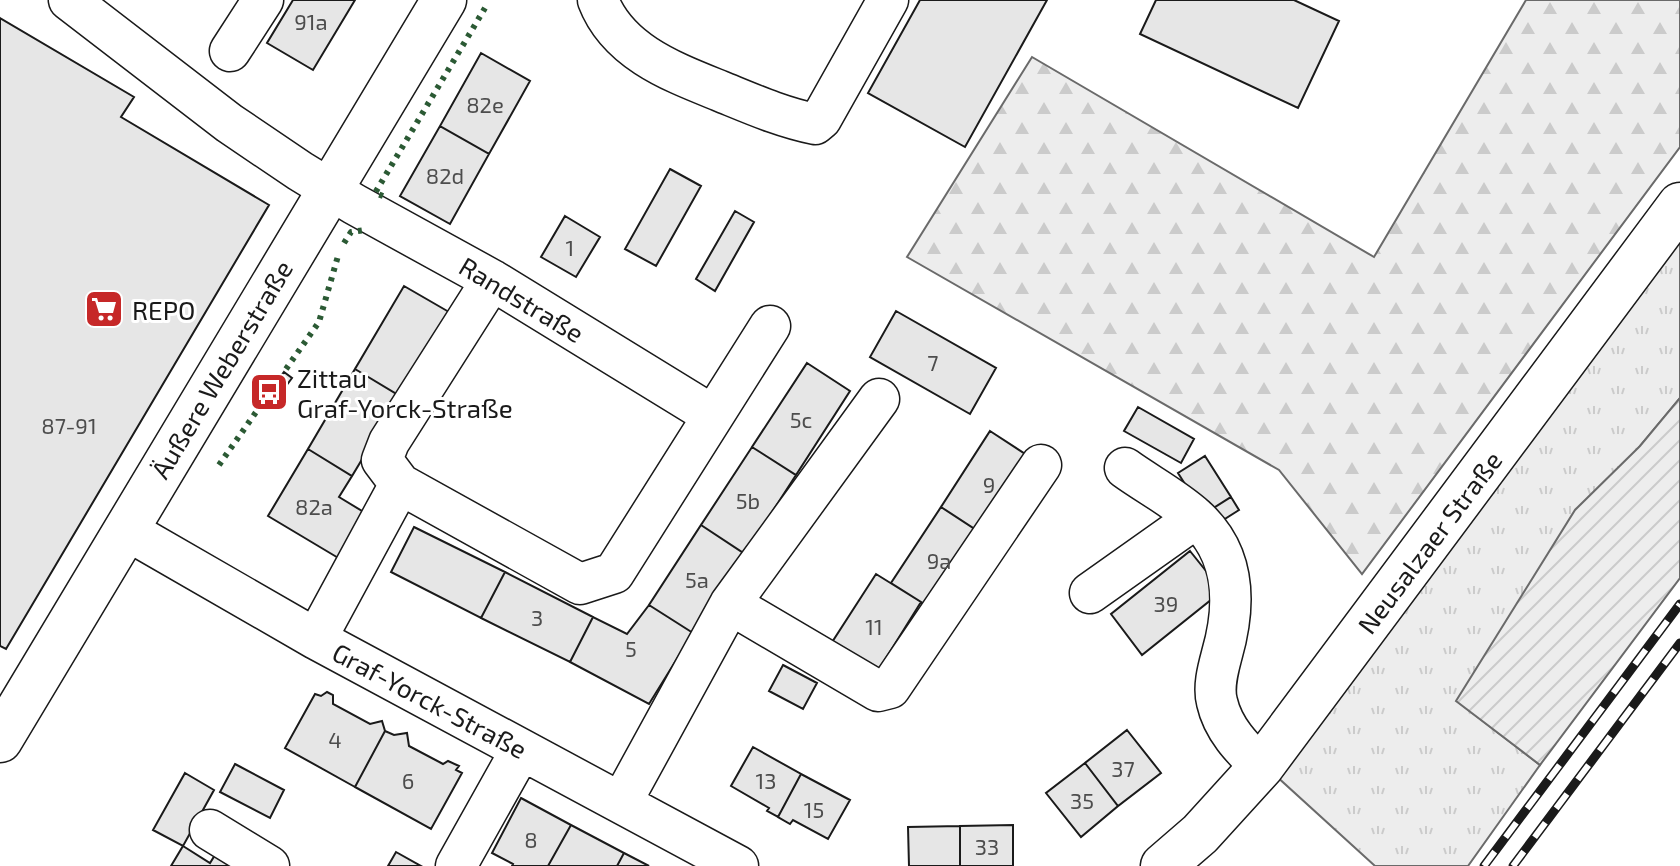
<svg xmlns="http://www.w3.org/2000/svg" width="1680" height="866" font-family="'Exo 2',sans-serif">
<defs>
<pattern id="grass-tufts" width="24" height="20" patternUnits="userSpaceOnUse" patternTransform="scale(2)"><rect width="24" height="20" fill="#ededed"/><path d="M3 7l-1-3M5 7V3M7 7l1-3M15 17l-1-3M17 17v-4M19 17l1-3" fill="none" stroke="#cbcbcb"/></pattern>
<pattern id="forest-firs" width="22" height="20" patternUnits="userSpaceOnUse" patternTransform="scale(2)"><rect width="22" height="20" fill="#ededed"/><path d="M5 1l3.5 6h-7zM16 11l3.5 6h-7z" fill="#cbcbcb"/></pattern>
<pattern id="garden-furrows" width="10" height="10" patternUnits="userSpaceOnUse" patternTransform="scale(2)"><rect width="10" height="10" fill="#ededed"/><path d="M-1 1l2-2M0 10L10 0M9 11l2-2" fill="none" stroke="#cbcbcb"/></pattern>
</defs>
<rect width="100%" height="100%" fill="#fff"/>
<path fill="url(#grass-tufts)" stroke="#6a6a6a" stroke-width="2" d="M1680 233V398L1640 446 1457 701 1540 765 1468 866H1375L1274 774Z"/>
<path fill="url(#forest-firs)" stroke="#6a6a6a" stroke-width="2" d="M1526 0H1680V147L1362 574 1279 470 907 257 1032 57 1374 257Z"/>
<path fill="url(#garden-furrows)" stroke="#6a6a6a" stroke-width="2" d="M1680 398V578L1540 765 1456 701 1575 510 1640 446Z"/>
<path fill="#e6e6e6" stroke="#1a1a1a" stroke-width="2" d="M293 0H355L313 70 267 43Z
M920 0H1047L965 147 868 93Z
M1156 0H1294L1339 21 1298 108 1140 34Z
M0 18 134 97 121 117 269 205 6 649 0 646Z
M481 53 530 81 489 154 440 126Z
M440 126 489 154 450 224 400 196Z
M670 169 701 186 656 266 625 249Z
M735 211 754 222 715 291 696 279Z
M565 216 600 237 576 277 541 257Z
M404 286 449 312 400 396 355 369Z
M896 311 996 368 970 414 870 357Z
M807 363 850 391 796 475 752 447Z
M355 369 400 396 352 476 308 449Z
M284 372 292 378 277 398 269 392Z
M1138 407 1194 439 1181 463 1124 431Z
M990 431 1036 461 987 537 941 507Z
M752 447 796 475 745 554 701 525Z
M308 449 352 476 339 497 367 514 340 559 268 516Z
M1205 456 1231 497 1204 514 1178 473Z
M1231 497 1239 510 1212 527 1204 514Z
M941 507 987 537 937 612 891 583Z
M701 525 745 554 693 633 649 605Z
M414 527 505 572 481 618 391 572Z
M1190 551 1222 591 1142 655 1111 614Z
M505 572 593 617 570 662 481 618Z
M876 574 921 602 873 679 827 650Z
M649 605 693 633 649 704 570 662 593 617 627 634Z
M783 665 817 683 803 709 769 691Z
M327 692 333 695V704L370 724 382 721 385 731 355 787 285 748 315 694 321 696Z
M1127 730 1161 773 1118 806 1085 763Z
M385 731 394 735 407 733 409 746 443 764 448 761 459 766 456 770 462 773 431 829 355 787Z
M753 747 801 774 778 817 767 811 769 808 731 786Z
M1085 763 1118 806 1081 837 1046 793Z
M235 764 284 790 270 818 220 792Z
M185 773 214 790 183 846 153 830Z
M801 774 850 800 828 839 793 820 790 824 778 817Z
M521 798 571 825 548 866H512L513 864 492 853Z
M571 825 624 853 617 866H548Z
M1013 825V866H960V826Z
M960 826V866H909L908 827Z
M183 846 210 863 215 855 232 866H171Z
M396 852 421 866H388Z
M624 853 649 866H617Z"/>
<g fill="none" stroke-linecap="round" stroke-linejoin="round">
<g stroke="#1a1a1a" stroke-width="43">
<path id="minor" d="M69 0 229 123 300 171 354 204 492 280 712 415
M598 0C618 52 673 72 720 91 752 104 781 117 815 124L821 119 888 0
M230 51 263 0
M492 280 389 442 382 460 400 484 580 584 614 573 770 326
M1125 468C1147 484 1174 498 1195 517 1236 554 1236 605 1222 654 1218 669 1213 687 1217 702 1223 729 1242 748 1261 767
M125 529 316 639 738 866
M1090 593 1196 518
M730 604 878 691 890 688 1041 465
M316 639 400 484
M621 803 730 604 879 399
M210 830 269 866
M456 866 521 750"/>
</g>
<g stroke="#1a1a1a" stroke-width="47">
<path id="major" d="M0 740 444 0
M1163 866 1200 834 1261 767 1680 205"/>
</g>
<use href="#minor" stroke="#fff" stroke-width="40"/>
<use href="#major" stroke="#fff" stroke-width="44"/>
<g stroke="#1a1a1a" stroke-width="9">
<path id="rail" d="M1484 866 1680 604
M1513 866 1680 643"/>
</g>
<use href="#rail" stroke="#fff" stroke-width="6" stroke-dasharray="18" stroke-linecap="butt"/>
<path stroke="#2b5a34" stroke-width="6" stroke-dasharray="4 6" stroke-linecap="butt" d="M383 196 375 193 485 8
M344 243 351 232 365 230
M286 369 319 322 338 256
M219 465 268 395"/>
</g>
<defs>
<g id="supermarket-square" transform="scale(2)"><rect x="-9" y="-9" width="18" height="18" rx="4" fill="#c62828" stroke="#fff"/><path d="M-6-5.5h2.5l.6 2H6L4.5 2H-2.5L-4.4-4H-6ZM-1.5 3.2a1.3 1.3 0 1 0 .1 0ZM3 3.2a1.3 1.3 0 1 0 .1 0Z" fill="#fff"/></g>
<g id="bus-square" transform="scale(2)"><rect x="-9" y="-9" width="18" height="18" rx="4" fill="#c62828" stroke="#fff"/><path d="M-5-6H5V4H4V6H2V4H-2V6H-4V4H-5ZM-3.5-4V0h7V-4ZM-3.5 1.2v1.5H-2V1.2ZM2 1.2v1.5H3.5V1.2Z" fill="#fff"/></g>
</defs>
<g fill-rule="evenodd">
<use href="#supermarket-square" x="104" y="309"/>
<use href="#bus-square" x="269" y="392"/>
</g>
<g text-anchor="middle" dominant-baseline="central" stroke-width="6" stroke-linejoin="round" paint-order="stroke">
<g font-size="22" fill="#4d4d4d">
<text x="311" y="21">91a</text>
<text x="485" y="104">82e</text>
<text x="445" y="175">82d</text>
<text x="570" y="247">1</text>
<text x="933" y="362">7</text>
<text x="801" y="419">5c</text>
<text x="69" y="425">87-91</text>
<text x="989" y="484">9</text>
<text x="748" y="500">5b</text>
<text x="314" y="506">82a</text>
<text x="939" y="560">9a</text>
<text x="697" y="579">5a</text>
<text x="1166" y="603">39</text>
<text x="537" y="617">3</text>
<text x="874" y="626">11</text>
<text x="631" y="648">5</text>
<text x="335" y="739">4</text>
<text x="1123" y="768">37</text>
<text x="408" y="780">6</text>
<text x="766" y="780">13</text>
<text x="1082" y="800">35</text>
<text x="814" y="809">15</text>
<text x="531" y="839">8</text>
<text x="987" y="846">33</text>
</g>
<g font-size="26" fill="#1a1a1a" stroke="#fff">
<text transform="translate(522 299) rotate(31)">Randstraße</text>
<text transform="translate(221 369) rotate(-59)">Äußere Weberstraße</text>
<text transform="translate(1429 542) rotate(-53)">Neusalzaer Straße</text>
<text transform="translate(430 700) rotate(28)">Graf-Yorck-Straße</text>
</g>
<g font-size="26" fill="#1a1a1a" stroke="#fff" text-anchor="start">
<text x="132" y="309">REPO</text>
<text x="297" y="377">Zittau<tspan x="297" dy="30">Graf-Yorck-Straße</tspan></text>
</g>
</g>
</svg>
